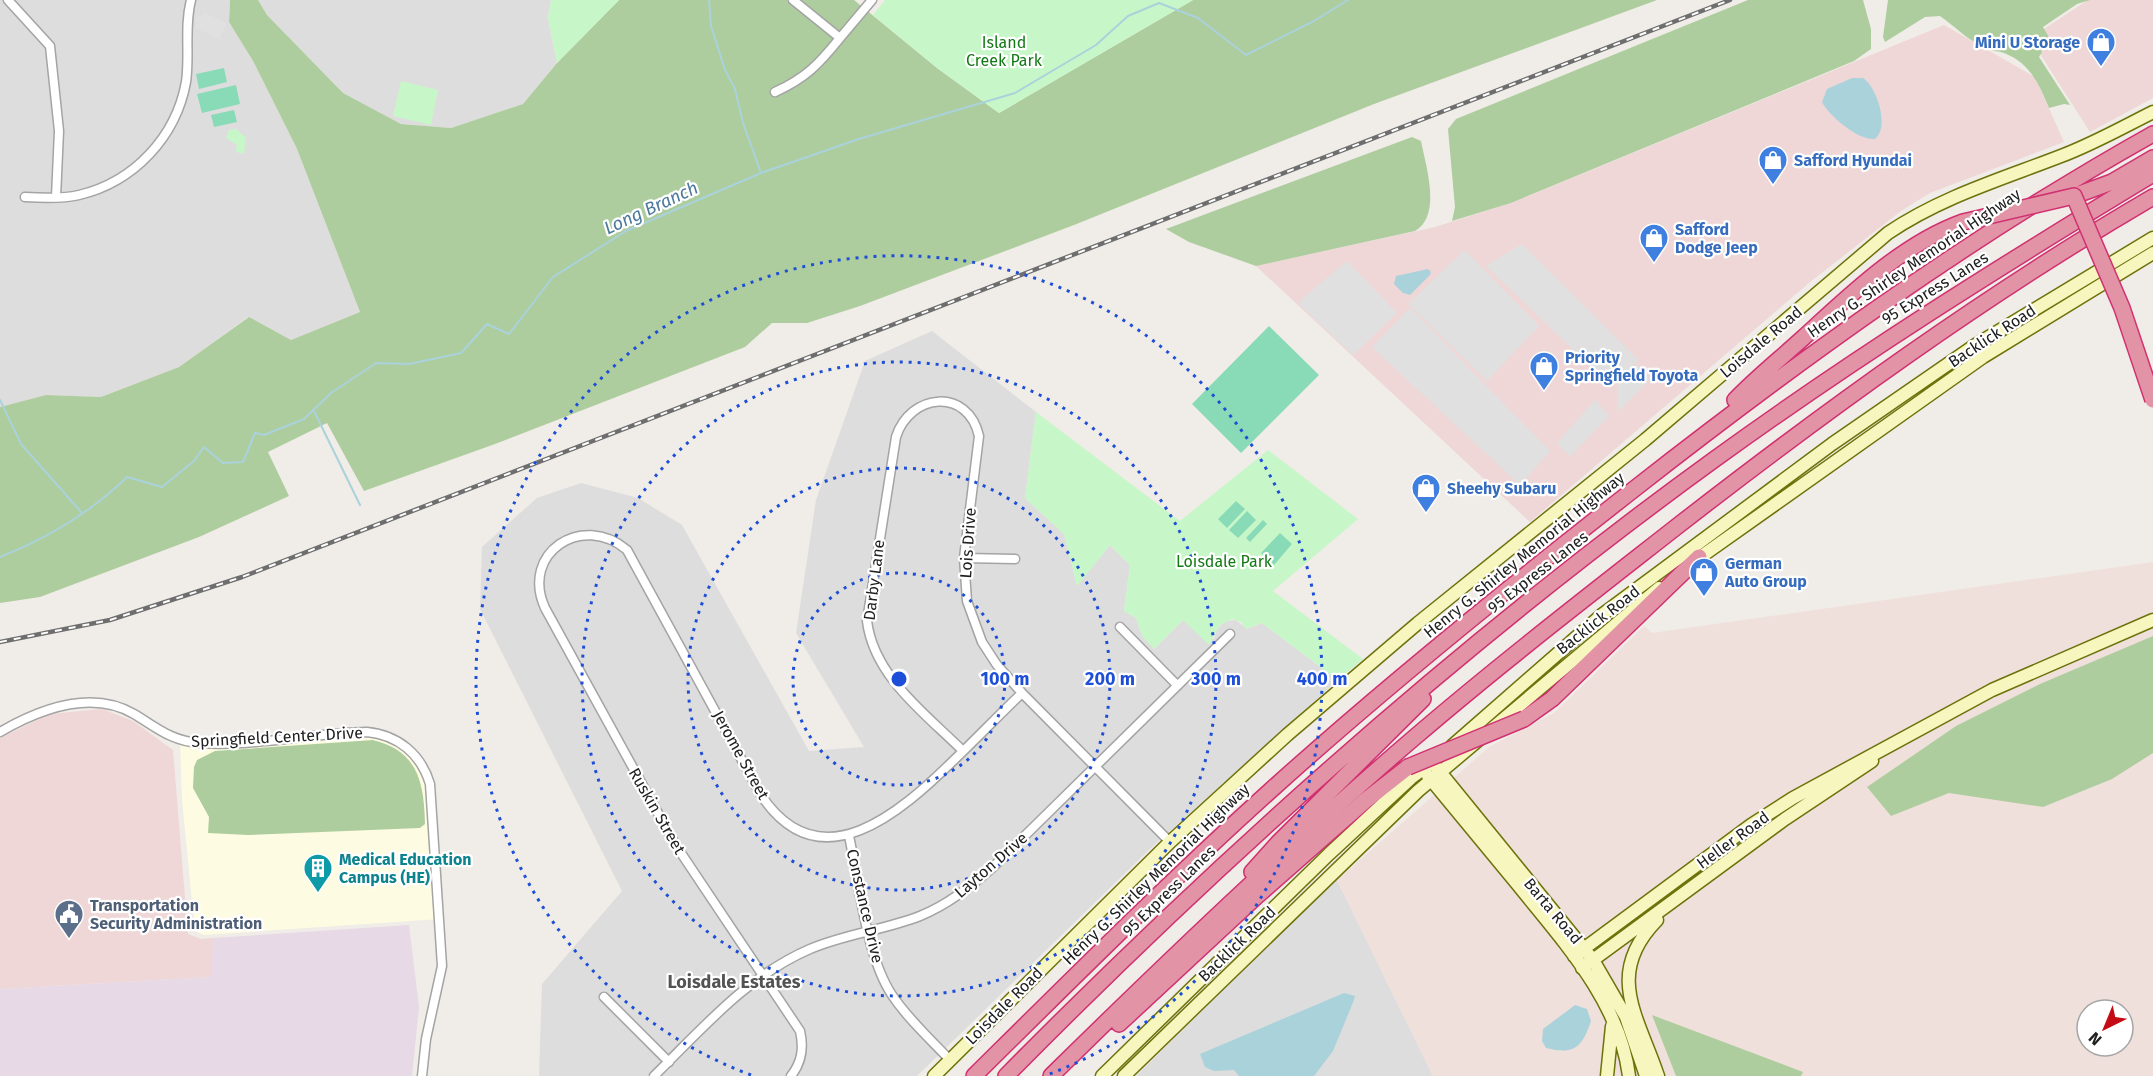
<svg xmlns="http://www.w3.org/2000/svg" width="2153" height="1076" font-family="'Fira Sans',sans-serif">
<rect width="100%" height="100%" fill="#f0ece7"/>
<path fill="#dedddd" d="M0 0H230L229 22 253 61 297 149 360 312 291 340 248 317 179 367 101 397 46 395 0 407Z
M258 0H551L548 18 557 63 523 104 451 128 401 124 343 93 267 15Z
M932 331 1036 412 1025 498 1064 534 1077 585 1110 545 1130 565 1124 611 1136 618 1140 630 1154 649 1183 620 1214 639 1217 629 1225 621 1236 620 1247 629 1262 623 1338 680 1151 848 917 1076H539L542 984 622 891 480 609 482 547 537 498 581 483 638 498 682 525 809 751 864 747 796 633 816 500 865 361Z
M1337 880 1433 1076H1136L1326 889Z"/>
<path fill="#efd7d7" d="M2088 0H2153V98L2090 132 2030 38Z
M1944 25 2035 77 2064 142 1930 193 1901 211 1810 282 1530 522 1256 266 1435 227 1511 203Z
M102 709 133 721 173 750 188 934 201 939 213 938 212 977 0 989V738L50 714Z"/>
<path fill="#e8d9e6" d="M409 925 419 1007 412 1076H0V989L211 977 213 938Z"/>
<path fill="#fdfce2" d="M385 735 416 757 431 795 440 919 204 935 195 931 182 800 180 741Z"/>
<path fill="#f0e0db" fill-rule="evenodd" d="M2153 562V1076H1433L1337 880 1489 747 1554 713 1644 626 1652 633ZM2087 1010H2123V1046H2087Z"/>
<path fill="#aecd9e" d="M230 0H258L267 15 343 93 401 124 451 128 523 104 557 63 619 0H854L937 68 999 113 1193 0H1657L1374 104 1074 225 860 306 807 323H772L745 347 495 444 364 491 327 423 268 452 289 496 199 537 40 597 0 603V407L46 395 101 397 179 367 249 317 291 340 360 312 297 149 253 61 229 22Z
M1748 0H1863L1871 29V49L1854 61 1511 203 1452 221 1455 207 1448 129 1456 119Z
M1888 0H2090L2077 4 2043 27 2050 39 2039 47 2042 52 2039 57 2070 105 2064 104 2049 108C2039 84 2030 63 2004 53 1998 51 1991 51 1986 48 1968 41 1956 27 1940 16L1925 17 1885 42 1883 37Z
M1412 137 1421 141C1426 167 1442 215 1415 231L1256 266 1189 242 1166 229Z
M2153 636V753L2112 779 2043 807 1949 793 1891 816 1867 787 1956 726 2040 684Z
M373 740C418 751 424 782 425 824L420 828 248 835 208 833 209 817 193 788 194 767 197 760 215 751Z
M1652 1015 1803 1072 1801 1076H1676Z"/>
<path fill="#c7f7c8" d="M551 0H619L557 63 548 18Z
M885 0H1193L999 113 937 68 873 15Z
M401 81 438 90 431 125 393 116Z
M236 129 246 138 244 154 236 152 237 145 226 138 229 130Z
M1036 412 1180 521 1268 450 1358 519 1273 591 1363 659 1338 680 1262 623 1246 629 1241 622 1232 619 1220 625 1209 645 1183 620 1154 649 1142 636 1136 618 1124 611 1130 565 1110 545 1077 586 1064 534 1025 498Z"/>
<path fill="#89dab6" d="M224 68 227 82 199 89 196 74Z
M236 85 240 104 202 113 197 94Z
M234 110 237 122 214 127 211 115Z
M1269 326 1319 375 1241 453 1192 404Z
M1236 501 1245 509 1227 528 1218 519Z
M1247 511 1256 520 1238 538 1229 530Z
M1263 520 1267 524 1250 542 1246 538Z
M1280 533 1292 544 1274 565 1261 553Z"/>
<path fill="#e0e0e0" d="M204 13 227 23 219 39 196 28V14L201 17Z
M1522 244 1639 360 1615 380 1604 379 1486 266Z
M1465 250 1539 326 1487 381 1408 304Z
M1347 261 1397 313 1353 355 1299 304 1303 298Z
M1410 308 1550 451 1520 485 1372 347Z
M1637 364 1650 379 1620 410 1617 408V383Z
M1595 400 1609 416 1570 457 1557 443Z"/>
<path fill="#aad2db" d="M1852 78H1863C1877 87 1890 127 1875 139 1859 141 1829 116 1822 102L1827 89Z
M1428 269 1431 272 1430 275 1410 295 1403 293 1394 284 1396 276Z
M1344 993 1355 996 1354 1000 1333 1051 1314 1076H1239L1234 1070 1214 1071 1205 1067 1200 1054Z
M1575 1005 1587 1009 1591 1021C1582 1048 1574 1055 1546 1048L1542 1041 1543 1029Z"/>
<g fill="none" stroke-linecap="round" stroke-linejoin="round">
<path stroke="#aad2db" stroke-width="2" d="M709 0 711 26 725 70 735 89 743 123 761 173
M0 400 21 444 82 513
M314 411 360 505
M0 557C46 539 91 512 127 477L162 487 194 461 204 447 223 463 243 462 255 433 264 435 304 419 331 393 376 363 409 364 461 353 487 324 509 334 553 277 626 231 761 173 859 139 1015 93 1096 45 1128 16 1159 3 1198 18 1246 55 1314 21 1348 0"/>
<g stroke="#a4a4a4" stroke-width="11">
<path id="street" d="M8 0 50 46 59 131 56 197
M793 0 840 38 872 0
M775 92C806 78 819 64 840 38
M25 197C42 198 62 199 79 195 134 182 176 137 186 82 190 55 184 27 191 0
M964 558 1015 559
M1120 627 1177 685
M0 732C38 710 91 689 134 714 156 727 171 741 199 743 254 747 311 733 367 732 398 735 421 754 430 784L442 966 426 1039 422 1076
M963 751C926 714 874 677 867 621L896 437C910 393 968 387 979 436L964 558 967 601 982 642 997 665 1022 693 1170 842
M849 836C859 882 866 956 892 995 908 1019 930 1039 950 1060
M604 997 669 1062
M654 1076C702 1029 747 976 810 949 845 934 884 930 920 916 947 905 970 887 992 868L1230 634
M791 1076C802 1062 804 1048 800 1031L675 844 545 608C520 553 582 512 627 550L761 795C820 884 901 812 954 760 977 738 999 715 1022 693"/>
</g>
<g stroke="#6d720b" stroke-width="15">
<path id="secondary" d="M1692 563 1983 357 2153 253
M1452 746 1603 614 1832 444 1974 346 2153 238
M1436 767 1593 960 1626 1017 1646 1076
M1428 776C1458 812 1488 849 1518 885 1563 941 1620 1002 1629 1076
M1657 920C1604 974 1638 1016 1658 1076
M1574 956 1751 825 1793 798 1992 690 2153 620
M1582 968 1785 819 1872 761
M934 1076 1170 842 1287 735 1418 623 1645 440 1888 233C1941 197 2002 179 2061 156 2093 144 2123 127 2153 112
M1102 1076 1329 854 1411 778 1434 761
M1124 1076 1418 791 1659 588
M1607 1076 1612 1026"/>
</g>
<g stroke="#d13071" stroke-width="18">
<path id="highway" d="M2074 196 2112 182 2153 158
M1735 400C1756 378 1780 359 1803 338 1850 295 1902 244 1963 222
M1524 719 1552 699 1699 557
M1252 872 1278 843 1423 699
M1119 1024 1258 895 1366 800 1408 767
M974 1076C1071 980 1168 883 1270 791 1386 686 1509 587 1633 490 1799 360 1969 237 2153 134
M1006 1076C1227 852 1461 643 1715 459 1857 356 2004 264 2153 174
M1051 1076C1169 960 1289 845 1415 737 1499 665 1587 597 1675 528 1828 409 1985 295 2153 197"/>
</g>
<use href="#street" stroke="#fff" stroke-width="8"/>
<use href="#secondary" stroke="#f6f6be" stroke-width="12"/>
<use href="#highway" stroke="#e293a6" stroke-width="15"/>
<g stroke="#6e6e6e" stroke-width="4.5">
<path id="rail" d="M0 642 110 620 242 577 1730 0"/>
</g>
<use href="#rail" stroke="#fff" stroke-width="2" stroke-dasharray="7" stroke-linecap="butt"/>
<g stroke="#d13071" stroke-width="18" stroke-linecap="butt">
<path id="highway-bridge" d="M1963 222 2074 196 2122 308 2153 400
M1408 767 1524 719"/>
</g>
<use href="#highway-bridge" stroke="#e293a6" stroke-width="15"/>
</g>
<g fill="none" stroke="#1d4ed8" stroke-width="3" stroke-dasharray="3 6">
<circle cx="899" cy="679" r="106"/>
<circle cx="899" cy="679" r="211"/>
<circle cx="899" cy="679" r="317"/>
<path d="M751 1075A423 423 0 1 1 1047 1075"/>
</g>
<defs>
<g id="shop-pin" transform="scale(1.5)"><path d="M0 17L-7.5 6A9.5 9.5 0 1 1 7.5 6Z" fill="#3f7fe0" stroke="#fff"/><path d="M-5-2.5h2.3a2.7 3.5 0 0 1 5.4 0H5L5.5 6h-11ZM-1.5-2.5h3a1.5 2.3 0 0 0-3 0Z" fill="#fff"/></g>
<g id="building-pin" transform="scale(1.5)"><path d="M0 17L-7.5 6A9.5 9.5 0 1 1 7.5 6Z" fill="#0f9aa8" stroke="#fff"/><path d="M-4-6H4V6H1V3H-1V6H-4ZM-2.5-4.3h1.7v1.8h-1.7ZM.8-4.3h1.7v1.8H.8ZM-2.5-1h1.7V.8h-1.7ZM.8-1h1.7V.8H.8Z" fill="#fff"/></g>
<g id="civic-pin" transform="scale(1.5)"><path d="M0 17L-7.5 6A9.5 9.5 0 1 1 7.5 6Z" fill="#5c6f8a" stroke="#fff"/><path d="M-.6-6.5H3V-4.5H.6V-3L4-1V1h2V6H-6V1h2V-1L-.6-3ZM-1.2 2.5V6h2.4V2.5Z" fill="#fff"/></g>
</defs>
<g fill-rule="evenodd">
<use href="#shop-pin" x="2101" y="42"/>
<use href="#shop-pin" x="1773" y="160"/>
<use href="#shop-pin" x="1654" y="238"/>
<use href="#shop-pin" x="1544" y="366"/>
<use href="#shop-pin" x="1426" y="488"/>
<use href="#shop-pin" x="1704" y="572"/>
<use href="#building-pin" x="318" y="868"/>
<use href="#civic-pin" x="69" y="914"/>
</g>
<g text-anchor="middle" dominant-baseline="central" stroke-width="4.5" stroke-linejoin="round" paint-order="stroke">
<g font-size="16" fill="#127915" stroke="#fff">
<text x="1004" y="42">Island<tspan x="1004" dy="18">Creek Park</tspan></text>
<text x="1224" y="561">Loisdale Park</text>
</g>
<g font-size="16" font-weight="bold" fill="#366cbe" stroke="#fff" text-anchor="start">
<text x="2080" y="42" text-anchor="end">Mini U Storage</text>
<text x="1794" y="160">Safford Hyundai</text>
<text x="1675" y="229">Safford<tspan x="1675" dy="18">Dodge Jeep</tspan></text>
<text x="1565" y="357">Priority<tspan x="1565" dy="18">Springfield Toyota</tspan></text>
<text x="1447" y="488">Sheehy Subaru</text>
<text x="1725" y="563">German<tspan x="1725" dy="18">Auto Group</tspan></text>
</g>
<g font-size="16" fill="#202020" stroke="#fff">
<text transform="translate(1914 263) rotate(-34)">Henry G. Shirley Memorial Highway</text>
<text transform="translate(1935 288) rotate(-32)">95 Express Lanes</text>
<text transform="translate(1992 336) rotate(-33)">Backlick Road</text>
<text transform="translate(1761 342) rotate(-40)">Loisdale Road</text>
<text transform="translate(968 543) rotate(-86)">Lois Drive</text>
<text transform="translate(1524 555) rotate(-39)">Henry G. Shirley Memorial Highway</text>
<text transform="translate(1538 572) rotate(-38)">95 Express Lanes</text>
<text transform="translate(874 580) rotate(-83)">Darby Lane</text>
<text transform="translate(1598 620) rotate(-38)">Backlick Road</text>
<text transform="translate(277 737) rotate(-3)">Springfield Center Drive</text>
<text transform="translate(741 755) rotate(61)">Jerome Street</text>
<text transform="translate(657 811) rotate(60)">Ruskin Street</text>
<text transform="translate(1733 840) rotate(-36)">Heller Road</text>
<text transform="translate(991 865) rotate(-41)">Layton Drive</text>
<text transform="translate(1156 874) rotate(-44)">Henry G. Shirley Memorial Highway</text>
<text transform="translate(1169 891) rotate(-44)">95 Express Lanes</text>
<text transform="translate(865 906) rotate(77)">Constance Drive</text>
<text transform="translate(1553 911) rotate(50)">Barta Road</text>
<text transform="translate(1237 944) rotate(-44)">Backlick Road</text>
<text transform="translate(1004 1006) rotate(-45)">Loisdale Road</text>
</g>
<g font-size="16" font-weight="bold" fill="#0d838f" stroke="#fff" text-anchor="start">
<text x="339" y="859">Medical Education<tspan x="339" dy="18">Campus (HE)</tspan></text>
</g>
<g font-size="16" font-weight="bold" fill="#4e5e75" stroke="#fff" text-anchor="start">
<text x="90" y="905">Transportation<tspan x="90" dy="18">Security Administration</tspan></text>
</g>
<g font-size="18" font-style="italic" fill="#4b789c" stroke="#fff">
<text transform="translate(651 208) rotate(-25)">Long Branch</text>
</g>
<g font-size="18" font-weight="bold" fill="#535353" stroke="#fff">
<text x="734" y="982">Loisdale Estates</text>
</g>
</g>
<circle cx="899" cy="679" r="9" fill="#1d4ed8" stroke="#fff" stroke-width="3"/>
<g font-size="18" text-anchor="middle" font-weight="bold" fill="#1d4ed8" stroke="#fff" stroke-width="4.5" stroke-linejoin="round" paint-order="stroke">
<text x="1005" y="685">100 m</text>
<text x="1110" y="685">200 m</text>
<text x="1216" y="685">300 m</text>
<text x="1322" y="685">400 m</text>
</g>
<g transform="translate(2105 1028) rotate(223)"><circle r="28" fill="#ffffff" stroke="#a6a6a6" stroke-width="1.5"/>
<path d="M0-4.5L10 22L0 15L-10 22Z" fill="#c40b16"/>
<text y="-9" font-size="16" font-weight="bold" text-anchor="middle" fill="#202020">N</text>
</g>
</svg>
